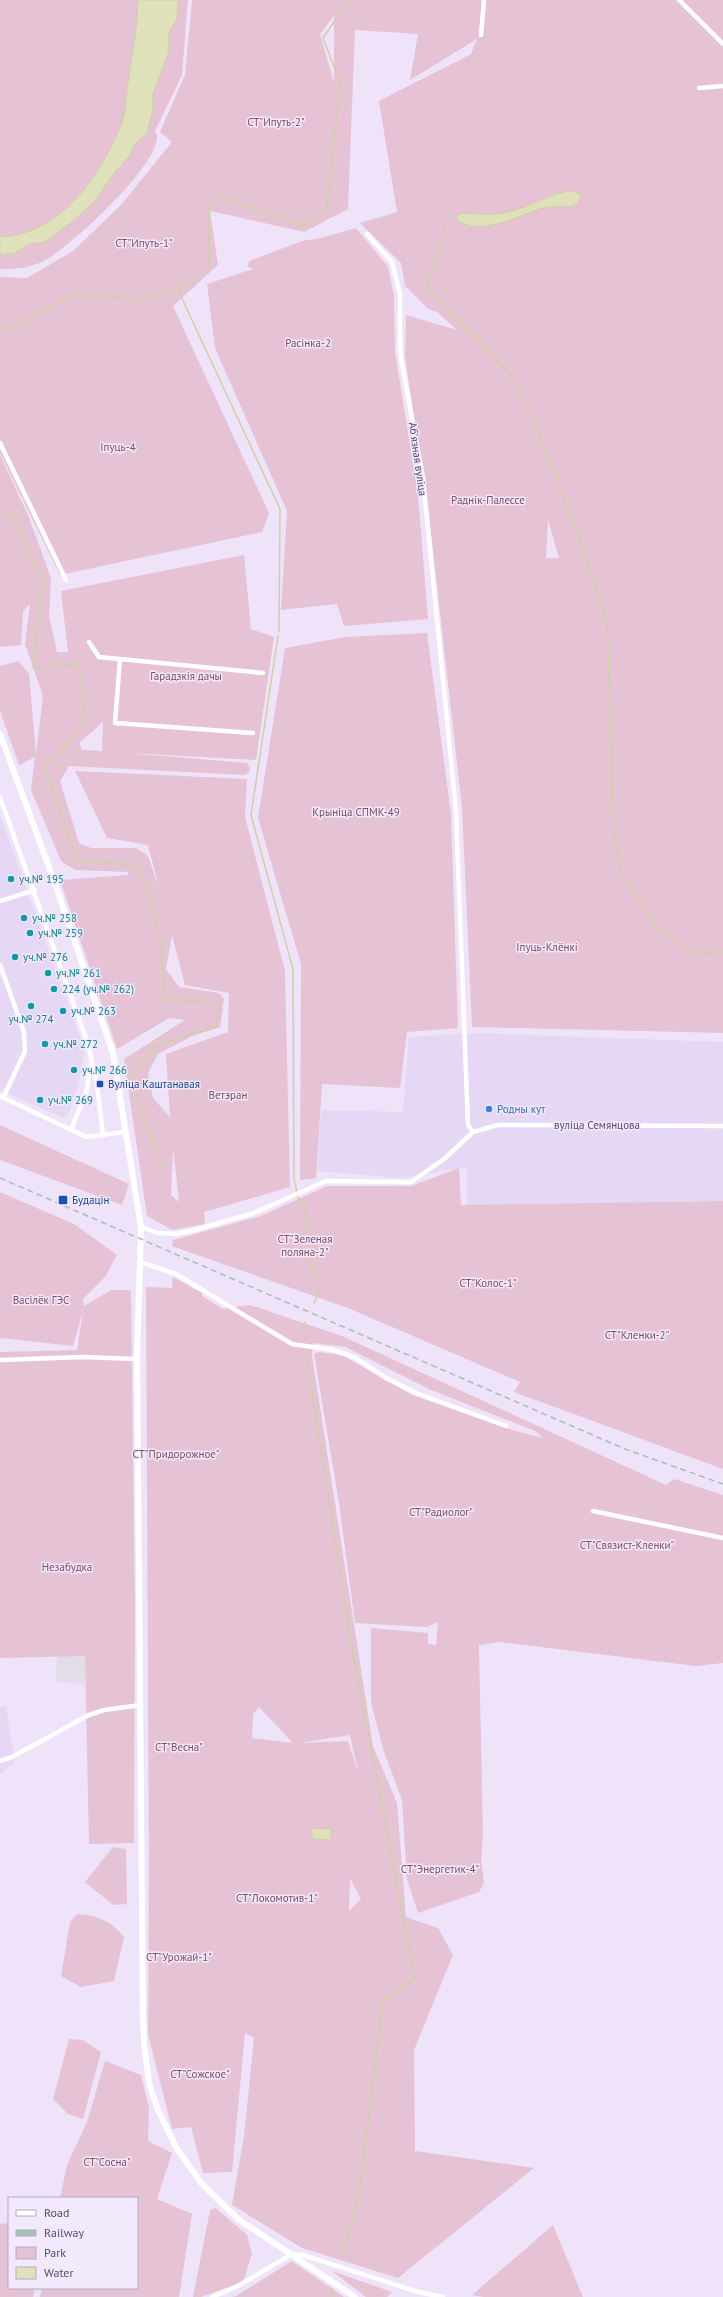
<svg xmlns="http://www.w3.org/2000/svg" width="723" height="2297" font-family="'PT Sans',sans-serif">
<rect width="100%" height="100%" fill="#efe3f9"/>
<path fill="#e6d8f5" d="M0 815 85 1051 78 1087 69 1112 64 1118 0 1090Z
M473 1033 723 1042V1201L467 1205V1167L401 1178 317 1171 321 1110 403 1112 409 1037Z
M0 1707H6L15 1762 0 1774Z"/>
<path fill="#e2dde9" d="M57 1656H85V1684L56 1682Z"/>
<path fill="#e5c3d4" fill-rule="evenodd" d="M0 0H188L182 75 155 131 157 134C162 163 70 247 44 261 31 268 15 269 0 269Z
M192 0H723V1033L472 1027 462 807 429 516 405 357 406 315 457 330 437 312 428 309 405 286 401 263 360 223 397 212 379 101 471 54 477 39 410 80 418 34 355 30 348 209 304 232 210 211 218 265 173 306 269 513 262 532 60 575 0 453V277L27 278 73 251 120 206 172 142 160 132 185 75ZM334 16V82L320 34ZM548 520 559 558H546Z
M356 228 388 267 394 296 395 352 418 494 428 619 344 626 337 604 281 610 287 511 215 348 207 284 253 269 248 267 249 261 302 241 321 238Z
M0 455 28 515 51 578 49 616 57 652H68L61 591 244 555 251 629 274 637 256 760 125 753 247 763 250 767 249 773 244 775 69 766 60 781 79 843 91 848H136L148 856 159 888 148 845 107 838 75 771 247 779 245 817 285 971 290 1187 204 1212 205 1224 172 1230 147 1216 124 1059 185 1020 169 1018 117 1049 60 880 128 875V872L75 870 61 861 31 790 35 757 19 765 0 711V666L19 661 29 674 36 754 43 696 25 644 30 604 23 611 21 645 0 647ZM103 722 102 751 82 750 79 743ZM172 935 185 985 229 993 228 1032 166 1054 170 1117 153 1098 148 1073 158 1054 192 1036 220 1027 224 999 219 993 179 987 166 969ZM173 1147 179 1202 171 1195Z
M427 633 451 814 458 1028 407 1032 400 1088 322 1084 316 1178 300 1180 301 964 258 818 285 648 345 637Z
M0 1125 129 1184 122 1205 0 1160Z
M459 1168 461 1205 723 1201V1469L514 1392 520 1382 348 1308 172 1246 173 1240 261 1216 327 1186H411Z
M0 1192 74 1224 117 1255 105 1277 83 1299 84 1306 111 1290H131L135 1611 134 1843 89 1844 85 1656 0 1658V1352L77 1350 83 1311 73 1346 0 1338Z
M173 1277 202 1293V1296L223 1309 250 1305 342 1336 666 1485 674 1479 723 1495V1663L696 1666 500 1642 479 1645 483 1837 481 1858 484 1883 479 1892 418 1913 407 1879 402 1800 383 1749 371 1702V1628L428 1633V1644L436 1645 438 1622 427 1627 355 1623 339 1503 314 1354 318 1352 342 1355 412 1395 512 1430 543 1438 535 1431 431 1390 345 1347 313 1343 312 1356 373 1746 397 1803 406 1917 438 1928 453 1955 414 2050 415 2151 534 2168 398 2278 302 2248 232 2205 244 2136 254 2038 245 2033 232 2172 203 2173 191 2127 172 2129 148 2034 149 1879 146 1287 172 1288ZM259 1707 293 1743 252 1738 253 1714ZM350 1735 358 1772 348 1741 299 1743ZM350 1878 361 1899 349 1911Z
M113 1847 126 1849 127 1904 113 1905 85 1882Z
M77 1914C99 1916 110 1920 124 1937L114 1981 81 1987 61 1976 70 1922Z
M69 2039 83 2040 101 2052 83 2119 68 2114 53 2099Z
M105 2061 141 2075 149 2108 148 2141 172 2153 157 2199 192 2214 179 2297H40L42 2288H137V2198H60L67 2165 87 2122Z
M216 2208 247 2235 252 2254 243 2282 201 2297H193L210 2210Z
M9 2223V2288H35L33 2297H0V2224Z
M553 2225 583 2297H484L472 2295Z
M292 2261 344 2297H232L236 2296Z
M332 2271 392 2292 387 2297H366Z"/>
<path fill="#dfe1ba" stroke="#cfd1a1" d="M138 0H178L177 19 169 32 168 54 153 93 152 113 147 133 135 144 128 158 115 172 95 201 73 221 45 242 30 244 15 253 0 255V237C52 235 88 192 110 149 118 133 127 116 126 97L137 22Z
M569 191 580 193V199L577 204C567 209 554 205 543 208 522 214 477 239 457 219V215C464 211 487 216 497 214 523 211 544 196 569 191Z
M312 1828 331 1829V1840L312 1839Z"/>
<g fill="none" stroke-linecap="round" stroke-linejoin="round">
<path stroke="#cfd1a1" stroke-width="1.5" d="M443 232 447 221
M441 239 427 287 511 375 533 419 579 537 607 623 614 830 620 870 655 926 692 954 723 952
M178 290 280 509 279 631
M0 333 77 293 143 300 178 290 209 267 208 208 216 196 304 226 327 208 340 82 323 38 349 0
M0 509 13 519 43 582 33 668 78 664 86 722 45 767 77 861 139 865 161 943 165 999 220 1003 216 1027 155 1046 131 1078 162 1168
M278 636 251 815 293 969 294 1179 297 1192
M297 1196 304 1206 313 1274 320 1279 319 1293 314 1303
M301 1333 305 1322
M306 1353 351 1643 415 1979 383 2000 359 2195 341 2258
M330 2297 333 2289"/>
<path stroke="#fff" stroke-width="4.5" d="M679 0 723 44
M481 35 484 0
M699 88 723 86
M367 234 392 262 400 294V353L423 478 456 811 468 1125 473 1132
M0 443 66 580
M89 642 99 657 263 673
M120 659 115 723 253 733
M0 797 88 1044 97 1084 103 1135
M0 901 35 890
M0 965 24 1032 25 1051 3 1098
M0 1096 86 1137 125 1132
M71 1130 87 1090 90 1065
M141 1227 158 1233 175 1234 191 1231 254 1213 326 1181 411 1182 444 1159 473 1132 498 1125 723 1126
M140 1262 176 1274 292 1344 333 1350 354 1357 386 1378 416 1393 506 1426
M0 1360 82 1357 137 1359
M593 1511 723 1538
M0 1761 12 1757 89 1715 104 1710 141 1705
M212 2297 238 2286 292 2254 303 2255 418 2292 443 2297"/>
<path stroke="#fff" stroke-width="6" d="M0 734 53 878 113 1053 141 1227 137 1359 143 2016 144 2043 149 2083 158 2110 177 2149 202 2184 238 2219 355 2297"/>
<path stroke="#a3c1b0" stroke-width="1.5" stroke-dasharray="6 4" stroke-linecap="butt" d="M0 1178 625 1449 723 1484"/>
</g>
<g fill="#0f9aa8" stroke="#f3e9fd" stroke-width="1.5">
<circle cx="11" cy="879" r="4"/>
<circle cx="24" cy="918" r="4"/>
<circle cx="30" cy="933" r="4"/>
<circle cx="15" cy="957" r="4"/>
<circle cx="48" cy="973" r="4"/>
<circle cx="54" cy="989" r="4"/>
<circle cx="31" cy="1006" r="4"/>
<circle cx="63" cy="1011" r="4"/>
<circle cx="45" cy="1044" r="4"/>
<circle cx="74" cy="1070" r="4"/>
<circle cx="40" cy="1100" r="4"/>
</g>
<g fill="#1a4fb4" stroke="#f3e9fd" stroke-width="1.5">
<rect x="96" y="1080" width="8" height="8" rx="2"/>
<rect x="58" y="1195" width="10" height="10" rx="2"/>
</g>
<circle fill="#3f7fe0" stroke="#f3e9fd" stroke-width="1.5" cx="489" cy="1109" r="4"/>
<g text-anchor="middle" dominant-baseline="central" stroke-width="3" stroke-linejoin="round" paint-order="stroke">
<g font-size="11" fill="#7f4b5f" stroke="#f3e9fd">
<text x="276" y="122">СТ"Ипуть-2"</text>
<text x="144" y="243">СТ"Ипуть-1"</text>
<text x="308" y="343">Расінка-2</text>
<text x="118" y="447">Іпуць-4</text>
<text x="488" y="500">Раднік-Палессе</text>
<text x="186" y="676">Гарадзкія дачы</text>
<text x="356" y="812">Крыніца СПМК-49</text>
<text x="547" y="947">Іпуць-Клёнкі</text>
<text x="228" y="1095">Ветэран</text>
<text x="305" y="1239">СТ"Зеленая<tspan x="305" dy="13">поляна-2"</tspan></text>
<text x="488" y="1283">СТ"Колос-1"</text>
<text x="41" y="1300">Васілёк ГЭС</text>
<text x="637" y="1335">СТ"Кленки-2"</text>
<text x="176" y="1454">СТ"Придорожное"</text>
<text x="441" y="1512">СТ"Радиолог"</text>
<text x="627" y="1545">СТ"Связист-Кленки"</text>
<text x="67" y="1567">Незабудка</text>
<text x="179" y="1747">СТ"Весна"</text>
<text x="440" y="1869">СТ"Энергетик-4"</text>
<text x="277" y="1898">СТ"Локомотив-1"</text>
<text x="179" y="1957">СТ"Урожай-1"</text>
<text x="200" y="2074">СТ"Сожское"</text>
<text x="107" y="2162">СТ"Сосна"</text>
</g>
<g font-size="11" fill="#554c6f" stroke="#f3e9fd">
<text transform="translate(418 459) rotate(82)">Абʼязная вуліца</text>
<text x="597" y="1125">вуліца Семянцова</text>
</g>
<g font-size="11" fill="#0d838f" stroke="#f3e9fd" text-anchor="start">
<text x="19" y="879">уч.№ 195</text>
<text x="32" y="918">уч.№ 258</text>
<text x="38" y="933">уч.№ 259</text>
<text x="23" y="957">уч.№ 276</text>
<text x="56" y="973">уч.№ 261</text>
<text x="62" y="989">224 (уч.№ 262)</text>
<text x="71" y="1011">уч.№ 263</text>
<text x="31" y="1019" text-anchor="middle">уч.№ 274</text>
<text x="53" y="1044">уч.№ 272</text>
<text x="82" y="1070">уч.№ 266</text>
<text x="48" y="1100">уч.№ 269</text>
</g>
<g font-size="11" fill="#164399" stroke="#f3e9fd" text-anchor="start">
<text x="108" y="1084">Вуліца Каштанавая</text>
<text x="72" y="1200">Будацін</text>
</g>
<g font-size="11" fill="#366cbe" stroke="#f3e9fd" text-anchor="start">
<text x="497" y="1109">Родны кут</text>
</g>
</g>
<rect x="8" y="2197" width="130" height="92" fill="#f3e9fd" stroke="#b4aac4"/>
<rect x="16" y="2210" width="20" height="6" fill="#ffffff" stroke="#b4aac4"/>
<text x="44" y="2217" font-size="12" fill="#554c6f">Road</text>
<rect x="16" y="2230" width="20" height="6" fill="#a3c1b0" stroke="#b4aac4"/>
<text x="44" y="2237" font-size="12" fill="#554c6f">Railway</text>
<rect x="16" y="2247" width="20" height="12" fill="#e5c3d4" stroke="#b4aac4"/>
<text x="44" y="2257" font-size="12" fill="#554c6f">Park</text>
<rect x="16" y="2267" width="20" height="12" fill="#dfe1ba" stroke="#b4aac4"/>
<text x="44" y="2277" font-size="12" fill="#554c6f">Water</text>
</svg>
